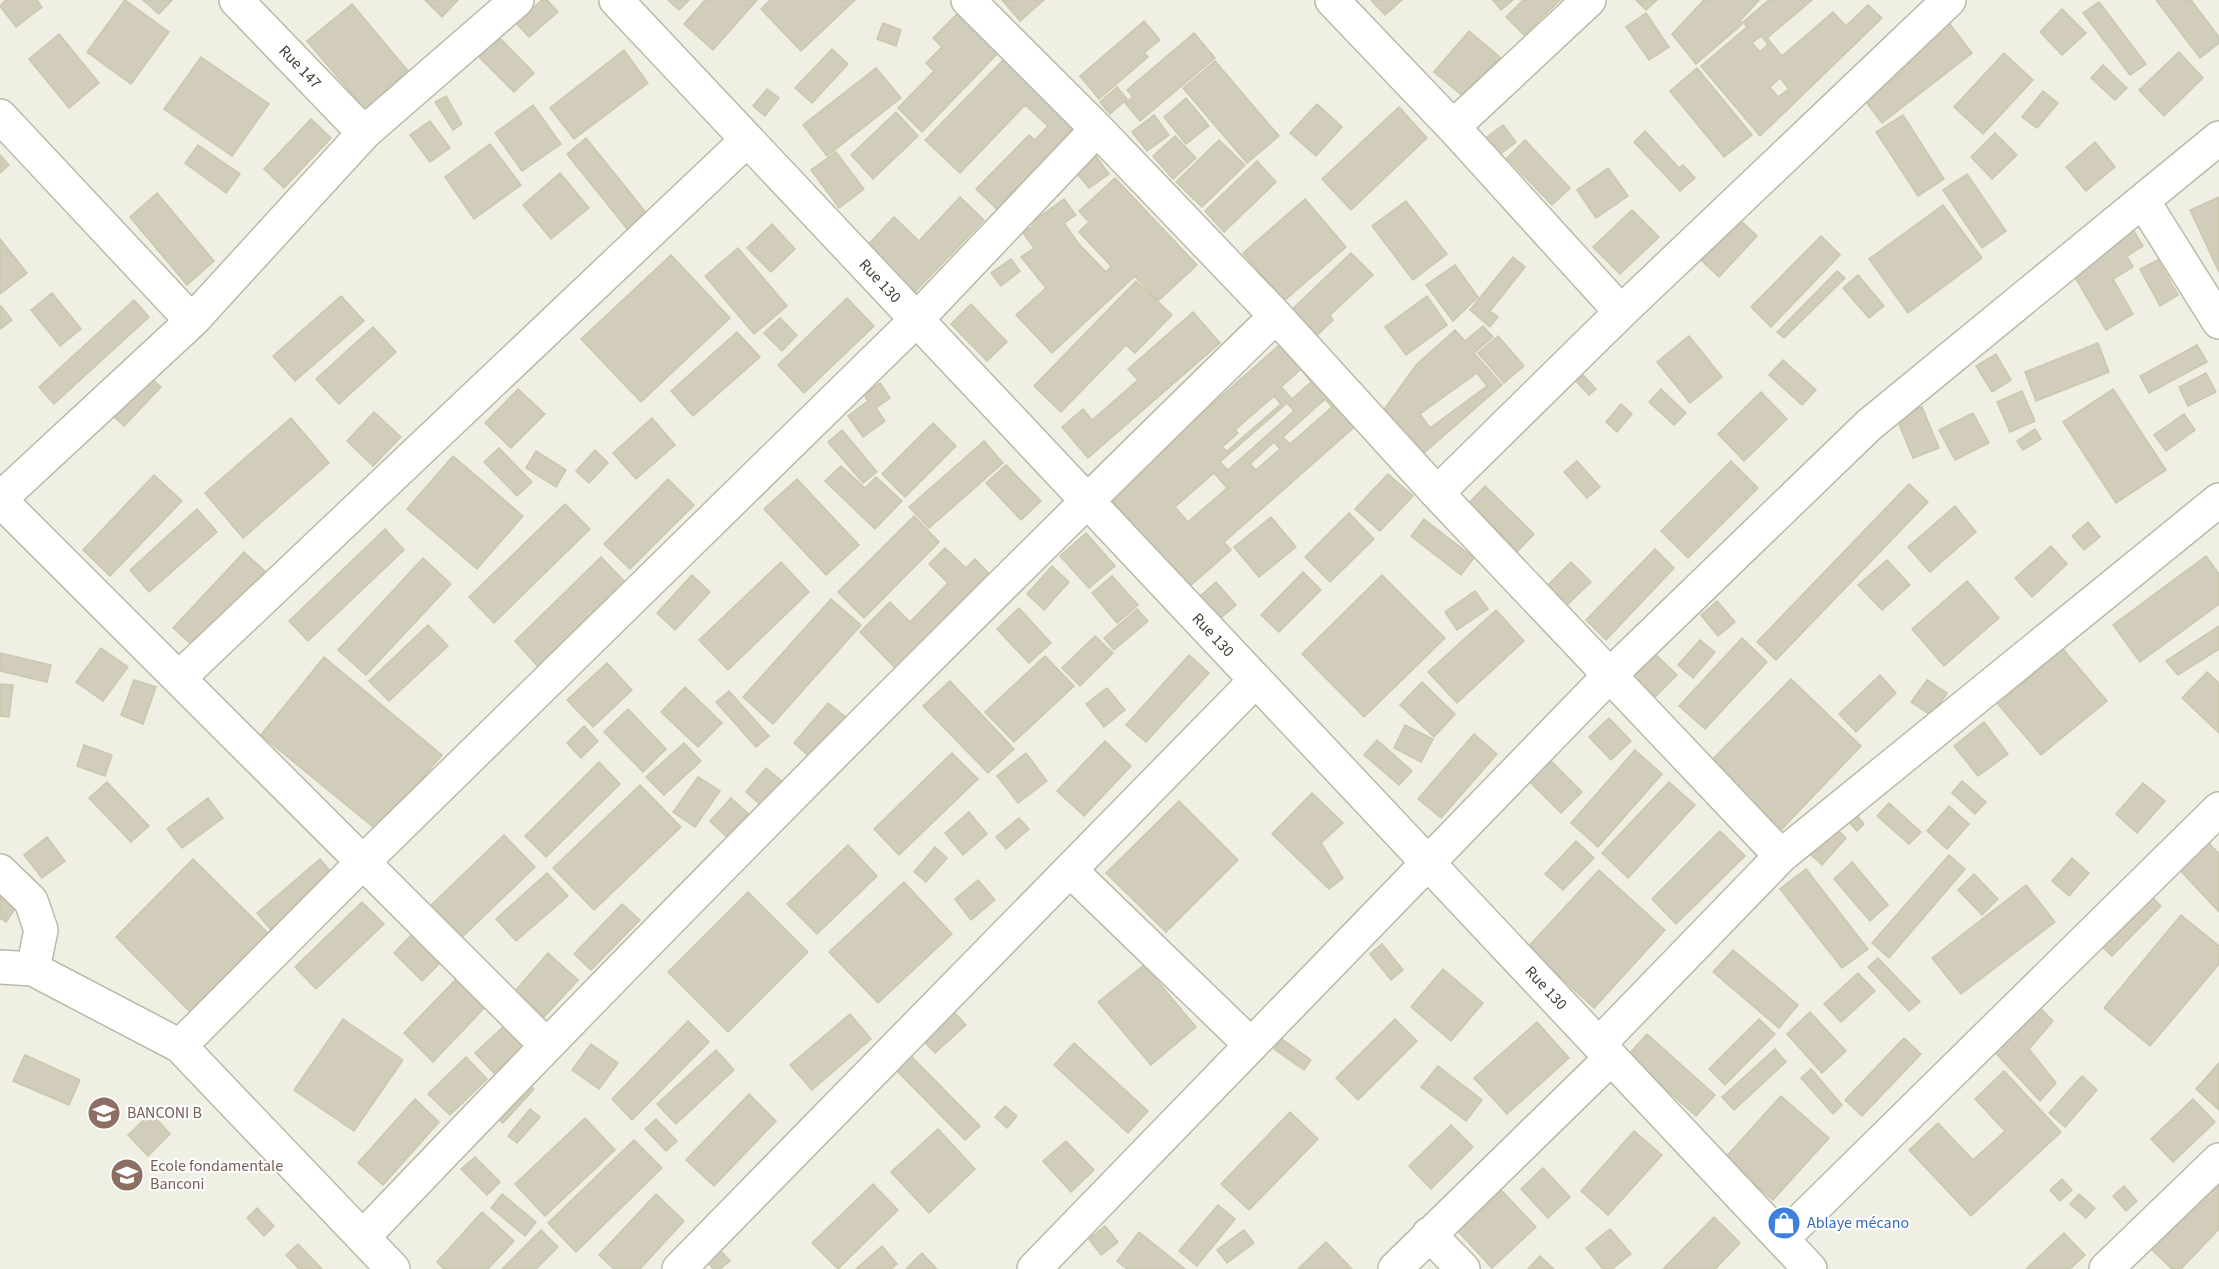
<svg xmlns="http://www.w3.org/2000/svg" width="2219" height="1269" font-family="'Source Sans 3',sans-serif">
<rect width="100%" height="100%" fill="#f0efe3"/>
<path fill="#d1cdba" stroke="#cbc7ad" stroke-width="1.5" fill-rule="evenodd" d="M6 0H37L42 7 16 27 0 6Z
M125 0 169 32 131 84 87 52Z
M143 0H172L159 14Z
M425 0H458L442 17Z
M542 0H547L558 12 529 37 516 23Z
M668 0H689L679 10Z
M705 0H757L713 50 684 24Z
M770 0H855L801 51 761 9Z
M1002 0H1044L1020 21Z
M1371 0H1402L1385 15Z
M1493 0H1513L1501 10Z
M1523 0H1560L1524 35 1506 17Z
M1636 0H1657L1646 10Z
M1704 0H1759L1740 21 1742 24 1696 64 1672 34Z
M1769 0H1812L1767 38 1782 56 1833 12 1846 26 1868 5 1882 18 1760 136 1701 66 1747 27 1743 22ZM1761 36 1768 44 1760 52 1752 43ZM1780 78 1789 89 1778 97 1770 87Z
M2156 0H2191L2219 37V43L2200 58Z
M2099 2 2146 64 2130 75 2083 13Z
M352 4 413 77 369 114 307 41Z
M2062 9 2086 33 2062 55 2040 32Z
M959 12 1000 51 922 132 898 108 934 71 926 63 942 47 933 38Z
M1646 13 1669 47 1649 60 1626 27Z
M1144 21 1160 40 1144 53 1148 57 1099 99 1080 76Z
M883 23 901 30 896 46 877 39Z
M1949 23 1972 53 1882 123 1859 93Z
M1469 31 1500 57 1465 98 1434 72Z
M1194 33 1215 58 1140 121 1125 103 1133 97 1127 90Z
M59 34 99 83 69 108 29 59Z
M499 37 534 73 514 92 479 57Z
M832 49 848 64 812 103 795 88Z
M624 50 648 83 574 139 550 108Z
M2179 52 2203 78 2164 116 2139 90Z
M2004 53 2033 80 1983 134 1954 107Z
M1008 55 1085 130 1003 215 976 189 1029 135 1035 140 1048 126 1025 105 960 173 925 140Z
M201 57 269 104 232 156 164 109Z
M1215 61 1279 136 1247 163 1183 88Z
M2103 65 2127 88 2115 100 2091 78Z
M876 68 901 98 827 156 803 125Z
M1697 68 1752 135 1724 157 1670 91Z
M1117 87 1127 99 1110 114 1100 102Z
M767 89 779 98 765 116 753 106Z
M2043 91 2058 103 2037 128 2022 117Z
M446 96 462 124 453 130 435 102Z
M1186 98 1209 126 1186 144 1164 117Z
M1317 104 1342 127 1316 156 1290 133Z
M533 105 561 144 522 171 495 133Z
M1399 107 1427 138 1351 210 1322 179Z
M896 112 918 136 873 179 851 155Z
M1154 115 1169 135 1147 151 1132 132Z
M1903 115 1944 179 1918 196 1876 132Z
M311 119 331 138 284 188 264 169Z
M430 121 450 148 430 162 410 135Z
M1503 125 1516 142 1499 155 1486 138Z
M1645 131 1679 168 1683 165 1695 178 1680 191 1634 142Z
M1995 133 2017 155 1992 179 1971 157Z
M1175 136 1196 158 1173 179 1153 156Z
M586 138 647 214 628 230 567 154Z
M1219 140 1245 165 1202 207 1176 182Z
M1525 140 1570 188 1552 205 1507 158Z
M2095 142 2115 167 2086 191 2066 167Z
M490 144 521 185 474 219 445 177Z
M198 145 240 174 226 193 185 163Z
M836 152 864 189 839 208 811 170Z
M0 155 9 165 0 173Z
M1096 156 1109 174 1089 188 1075 171Z
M1257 161 1276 182 1224 232 1205 211Z
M1608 168 1628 196 1596 218 1577 190Z
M560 173 589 208 551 239 523 205Z
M1967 174 2006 231 1982 248 1943 190Z
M1115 178 1197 265 1158 301 1135 276 1052 353 1016 315 1046 288 1021 257 1034 248 1023 233 1033 226 1031 223 1064 199 1076 215 1064 223 1078 243 1106 272 1111 266 1079 232 1089 222 1079 211Z
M157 193 214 261 187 285 130 217Z
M960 197 984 220 911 296 863 250 894 217 919 241Z
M2219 197V272L2190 210Z
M1305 199 1346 247 1284 301 1243 253Z
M1406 201 1447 254 1413 280 1372 226Z
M1943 205 1982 258 1908 313 1869 259Z
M1632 210 1659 237 1620 274 1593 247Z
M1740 220 1757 236 1719 277 1701 260Z
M772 224 795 249 771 272 747 248Z
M2130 225 2143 246 2127 256 2133 267 2113 279 2133 314 2106 330 2073 274Z
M1821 236 1840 255 1771 327 1751 307Z
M0 239 27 273 0 294Z
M738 248 787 306 754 334 705 276Z
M1351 253 1373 275 1330 315 1333 320 1309 343 1284 317Z
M671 255 730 318 641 402 581 339Z
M1513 257 1525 267 1490 311 1498 317 1490 327 1470 310Z
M1011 259 1020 271 1001 286 991 273Z
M2158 260 2178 295 2160 306 2140 269Z
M1455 265 1478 297 1453 321 1426 285Z
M1837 271 1845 278 1784 338 1777 332Z
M1858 275 1884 306 1869 318 1843 288Z
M1136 281 1172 315 1135 353 1126 345 1061 412 1034 386Z
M52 293 81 329 60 346 31 310Z
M341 296 364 321 295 381 273 356Z
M1427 296 1447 325 1406 355 1385 327Z
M847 298 874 326 804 393 778 365Z
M134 300 149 317 54 404 39 387Z
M971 304 1007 342 987 361 951 324Z
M1 306 12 320 0 329V307Z
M1193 312 1220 343 1088 458 1062 427 1083 409 1092 420 1138 380 1128 369Z
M780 318 797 335 782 351 764 333Z
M1483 326 1493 337 1474 353 1502 385 1424 453 1383 411 1417 364 1455 330 1465 341ZM1477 373 1487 386 1430 428 1420 414Z
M373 327 396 352 339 404 316 379Z
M737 332 760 357 693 416 671 391Z
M1498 336 1524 366 1504 383 1478 353Z
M1689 336 1722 377 1690 403 1657 362Z
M1285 340 1359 423 1224 542 1231 550 1189 587 1108 496ZM1301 369 1311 382 1292 399 1281 387ZM1274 396 1281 404 1227 451 1222 447 1238 433 1235 430ZM1325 399 1332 407 1290 444 1283 437ZM1287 403 1294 411 1228 470 1220 462ZM1274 442 1280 449 1256 470 1250 464ZM1214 473 1227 488 1188 522 1175 507Z
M2098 343 2109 372 2036 401 2025 372Z
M2197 345 2207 362 2149 393 2140 376Z
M1996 354 2011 380 1992 392 1976 366Z
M1783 360 1816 390 1802 405 1769 375Z
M2206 373 2216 392 2188 406 2179 387Z
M1583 375 1596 389 1589 395 1576 381Z
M149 376 161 387 124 426 112 415Z
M880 383 890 398 876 408 885 421 863 437 848 416 868 401 864 395Z
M518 389 545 414 511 448 485 423Z
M1661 389 1686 413 1674 425 1649 402Z
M2113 389 2166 470 2116 503 2063 422Z
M2022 391 2035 421 2010 432 1997 402Z
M1761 392 1787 419 1744 461 1718 434Z
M1621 404 1632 414 1617 432 1606 422Z
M1922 407 1939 448 1913 458 1896 417Z
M374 412 401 437 373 466 347 441Z
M1973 413 1989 443 1955 460 1939 430Z
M2184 414 2195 430 2166 451 2154 435Z
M291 418 329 463 243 538 205 493Z
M652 418 675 445 636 479 613 453Z
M933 423 956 446 905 497 882 474Z
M2035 429 2041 439 2023 450 2017 441Z
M842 430 877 472 863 483 828 442Z
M984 441 1003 463 929 528 909 507Z
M499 448 532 482 517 496 484 462Z
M595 450 608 463 589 483 576 471Z
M536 451 566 470 556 487 526 468Z
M453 456 523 516 477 569 407 509Z
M1577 461 1600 487 1587 498 1564 472Z
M1731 461 1758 488 1688 558 1661 531Z
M1006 465 1041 501 1021 520 986 483Z
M841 466 865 488 876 477 902 501 875 529 825 481Z
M1388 474 1413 496 1380 531 1355 509Z
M154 475 182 501 110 576 83 550Z
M668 479 694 505 630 569 604 544Z
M797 479 859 545 826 575 764 509Z
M1909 484 1928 502 1776 660 1757 642Z
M1485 486 1534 534 1518 551 1469 503Z
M565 504 590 529 494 623 469 597Z
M1955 506 1976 532 1930 572 1908 547Z
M197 509 217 532 149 592 130 570Z
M1349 513 1374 539 1330 582 1305 557Z
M914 516 939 542 864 618 838 592Z
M1271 517 1296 547 1259 577 1234 547Z
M1424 519 1474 558 1461 575 1411 536Z
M2088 522 2100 537 2084 550 2072 536Z
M385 529 404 550 308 641 289 621Z
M1086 533 1115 566 1089 588 1060 556Z
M2051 546 2067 564 2032 597 2015 578Z
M945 548 966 568 975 559 998 583 903 676 860 632 890 602 910 622 948 583 929 564Z
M1655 549 1674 568 1606 640 1586 620Z
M244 552 267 573 198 650 173 628Z
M2206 556 2219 574V604L2140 662 2113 625Z
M601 557 629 586 542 671 515 641Z
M423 558 451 584 366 675 338 650Z
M1887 560 1910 585 1882 610 1858 585Z
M781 562 809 592 728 670 699 640Z
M1571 562 1591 582 1567 605 1548 585Z
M1052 566 1069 582 1044 610 1027 594Z
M1303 572 1321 590 1279 632 1261 615Z
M692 575 710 592 675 630 657 613Z
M1382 575 1445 638 1364 717 1302 654Z
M1112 576 1138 605 1117 623 1092 593Z
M1967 581 1999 618 1944 666 1912 629Z
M1216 582 1236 605 1210 627 1191 604Z
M1475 591 1488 609 1457 630 1445 612Z
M831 599 861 625 773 724 743 697Z
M1717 601 1735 622 1718 636 1701 615Z
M1019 608 1051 643 1029 663 997 629Z
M1137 609 1148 621 1114 650 1104 638Z
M1496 610 1524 641 1457 703 1428 672Z
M428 625 448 646 389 701 369 681Z
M2219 626V649L2178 675 2166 661Z
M1095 636 1113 653 1080 686 1062 668Z
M1742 638 1767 662 1705 729 1679 706Z
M1700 640 1715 652 1693 678 1678 665Z
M101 648 128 667 103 701 76 682Z
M2063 649 2107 701 2041 755 1998 704Z
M1652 651 1677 675 1654 698 1630 675Z
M0 653 51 665 47 682 0 671Z
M1189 655 1209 673 1146 742 1126 725Z
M1045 656 1074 686 1014 742 985 712Z
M324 657 442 755 378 831 261 735Z
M607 663 632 690 593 727 567 700Z
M2207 672 2219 683V733L2182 698Z
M1880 675 1896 693 1856 732 1839 714Z
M1791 679 1861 746 1780 831 1709 763Z
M134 680 156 687 143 724 121 715Z
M1927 680 1947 693 1932 716 1911 702Z
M950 681 1014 749 988 773 923 706Z
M1422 682 1455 714 1434 737 1400 705Z
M0 684 13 685 9 717 0 716Z
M685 687 722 723 698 747 661 712Z
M1107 688 1125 710 1104 727 1086 704Z
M729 691 769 736 756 747 716 702Z
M828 703 846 717 811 758 794 743Z
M628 709 666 749 643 772 604 732Z
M1609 718 1631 741 1611 760 1589 737Z
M1984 722 2008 754 1978 776 1954 746Z
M1405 725 1433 739 1421 762 1394 748Z
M584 726 598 741 581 758 567 743Z
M1474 734 1497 754 1441 818 1418 799Z
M1377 740 1412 771 1399 785 1364 755Z
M1105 741 1131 766 1084 816 1057 791Z
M684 743 701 761 664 795 646 777Z
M84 745 112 755 105 776 77 766Z
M1635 750 1662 774 1598 847 1571 823Z
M952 753 978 779 899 855 874 829Z
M1026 753 1047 781 1018 803 997 776Z
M1548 758 1582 792 1561 813 1527 779Z
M599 762 620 784 546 857 525 836Z
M766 768 783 782 762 806 746 792Z
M698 777 720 791 695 827 673 812Z
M1962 781 1986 802 1975 814 1952 793Z
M107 782 149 826 131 842 89 798Z
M1669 782 1695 805 1628 878 1602 853Z
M2143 783 2165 801 2137 833 2116 814Z
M640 785 681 827 594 910 553 868Z
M1312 793 1343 823 1321 843 1343 878 1329 889 1272 834Z
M208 798 223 818 182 848 167 829Z
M731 798 750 815 729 839 710 821Z
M1179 801 1238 860 1166 932 1106 873Z
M1889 803 1921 832 1909 844 1877 816Z
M1949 806 1969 824 1947 849 1927 831Z
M969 812 987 834 963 855 945 833Z
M1854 812 1864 824 1857 831 1846 819Z
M1019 818 1029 829 1006 849 996 837Z
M1832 825 1846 838 1822 865 1808 852Z
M1720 831 1745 856 1676 924 1652 899Z
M504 835 535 867 456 943 425 911Z
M47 837 65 861 42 878 24 855Z
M2206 840 2219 854V912L2177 867Z
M1576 841 1594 858 1563 890 1545 874Z
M848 845 877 876 817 934 787 904Z
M935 847 947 858 926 882 914 872Z
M1949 855 1965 869 1889 958 1872 943Z
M2072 858 2089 873 2069 896 2052 881Z
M193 859 274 939 196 1018 116 937Z
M320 859 335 877 272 931 257 913Z
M1852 862 1888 905 1870 921 1834 879Z
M1806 869 1868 949 1842 968 1780 889Z
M1599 870 1665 930 1594 1008 1528 947Z
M547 873 568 896 516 941 496 919Z
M1974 874 1998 899 1982 915 1958 890Z
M978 880 995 900 971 920 955 899Z
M904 882 952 934 878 1003 829 952Z
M2026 885 2055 922 1961 994 1932 958Z
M2146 891 2161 906 2112 956 2096 941Z
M748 892 808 952 728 1032 668 972Z
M0 895 17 906 6 922 0 918Z
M362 902 384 924 316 989 295 967Z
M622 904 640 920 591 970 574 954Z
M2181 915 2219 946V964L2150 1046 2104 1008Z
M419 927 447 956 422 981 394 953Z
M1382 944 1403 970 1391 980 1370 954Z
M1733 950 1798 1005 1779 1028 1713 972Z
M548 953 578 980 544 1017 515 991Z
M1878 958 1920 1002 1909 1011 1868 967Z
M1144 965 1196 1027 1151 1065 1098 1002Z
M1443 969 1483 1003 1451 1041 1411 1007Z
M1858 973 1875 991 1841 1022 1824 1004Z
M460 975 489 1003 433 1062 404 1033Z
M2037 1005 2053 1021 2029 1049 2056 1083 2040 1101 1992 1049Z
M951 1009 966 1025 935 1053 920 1037Z
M1810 1012 1846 1051 1822 1073 1787 1034Z
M850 1014 871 1039 812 1090 790 1065Z
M343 1019 403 1060 354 1131 294 1090Z
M1395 1019 1417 1041 1358 1100 1336 1078Z
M1759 1019 1775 1034 1725 1085 1709 1069Z
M688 1021 709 1042 632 1120 612 1099Z
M1537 1022 1569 1058 1507 1114 1474 1078Z
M504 1026 524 1046 494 1073 475 1053Z
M1647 1034 1715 1095 1696 1116 1628 1055Z
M1904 1038 1921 1054 1862 1116 1845 1100Z
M1282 1039 1311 1060 1304 1070 1274 1049Z
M1074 1043 1148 1111 1128 1133 1054 1065Z
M591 1044 618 1063 599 1089 572 1070Z
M1775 1049 1786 1062 1734 1110 1722 1097Z
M716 1050 734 1070 676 1124 657 1104Z
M25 1055 80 1080 69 1105 13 1081Z
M910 1055 980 1126 965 1140 896 1070Z
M466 1057 487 1079 450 1115 428 1094Z
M2219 1063V1110L2196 1089Z
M1438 1066 1482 1100 1466 1121 1421 1087Z
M1811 1069 1842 1105 1833 1114 1801 1078Z
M2004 1071 2061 1132 1971 1216 1909 1150 1938 1123 1973 1160 2005 1131 1975 1099Z
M2082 1076 2097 1090 2065 1127 2049 1113Z
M520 1077 534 1089 503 1123 490 1112Z
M749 1094 776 1121 714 1186 686 1160Z
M1781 1096 1829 1138 1773 1200 1725 1158Z
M415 1099 439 1122 383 1185 358 1163Z
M2193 1099 2215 1122 2173 1162 2151 1139Z
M1005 1106 1017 1116 1007 1128 995 1117Z
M530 1109 540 1117 517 1143 508 1136Z
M1290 1112 1318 1139 1249 1210 1221 1184Z
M151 1113 170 1134 148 1156 128 1135Z
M585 1118 615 1150 545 1216 515 1184Z
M656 1119 677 1141 666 1151 645 1129Z
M1451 1125 1473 1147 1431 1189 1409 1166Z
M938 1129 975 1169 929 1213 891 1172Z
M1634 1131 1662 1155 1608 1215 1581 1191Z
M634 1140 662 1168 576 1252 548 1223Z
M1066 1141 1094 1170 1071 1192 1043 1161Z
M475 1157 500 1182 487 1195 461 1169Z
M1543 1168 1570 1197 1548 1218 1521 1189Z
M2219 1169V1229L2181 1269H2172L2144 1242Z
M2062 1179 2072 1190 2060 1201 2050 1190Z
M873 1184 898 1210 838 1269 812 1243Z
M2124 1186 2137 1201 2126 1211 2113 1196Z
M1501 1190 1536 1227 1492 1268 1457 1230Z
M502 1194 536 1222 525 1236 491 1208Z
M656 1194 684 1221 640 1269H614L599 1255Z
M2079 1194 2095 1208 2086 1218 2070 1204Z
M1218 1205 1235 1219 1197 1266 1179 1251Z
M257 1208 274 1226 264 1236 247 1218Z
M482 1212 514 1241 488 1269H444L437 1262Z
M1714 1217 1740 1243 1715 1269H1663Z
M1105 1226 1118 1242 1101 1255 1089 1239Z
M1610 1229 1631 1254 1612 1269H1603L1586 1248Z
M541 1230 558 1247 536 1269H502Z
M1244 1230 1254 1243 1227 1263 1217 1250Z
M1139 1232 1185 1269H1127L1117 1261Z
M2064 1233 2085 1255 2070 1269H2026Z
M1326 1242 1352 1269H1298Z
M298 1244 322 1269H299L286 1255Z
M882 1246 897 1264 891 1269H856Z
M718 1248 730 1261 720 1269H713L705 1259Z
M922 1253 937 1269H906Z
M1540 1256 1554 1269H1528Z"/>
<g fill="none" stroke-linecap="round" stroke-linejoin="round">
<g stroke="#bbb9a7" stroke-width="36">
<path id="minor" d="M236 0 364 133
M616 0 1810 1269
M968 0 1097 129 1276 316 1437 493 1781 856
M1332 0 1453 127 1621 312
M0 116 192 321
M1453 127 1589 0
M2143 201 2219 322
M1437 493 1621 312 1949 0
M0 499 192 321 364 133 517 0
M0 500 546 1045
M179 678 747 140
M1070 870 1251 1045
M0 871 31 901 41 930 33 969
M0 967 33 969 180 1046 393 1269
M1599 1044 1781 856 2219 500
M180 1046 363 862 916 320 1097 129
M1429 1234 1463 1269
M363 1237C661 924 966 618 1276 316
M1782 1239 2219 809
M679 1269 1256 680
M1034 1269 1609 676 1869 425 2219 138
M1395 1269 1611 1058
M2106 1269 2219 1160"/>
</g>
<use href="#minor" stroke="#fff" stroke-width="33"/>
</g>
<defs>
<g id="school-disc" transform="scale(1.725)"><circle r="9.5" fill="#8d6e63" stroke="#fff"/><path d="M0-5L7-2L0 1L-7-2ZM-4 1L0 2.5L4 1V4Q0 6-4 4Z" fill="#fff"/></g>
<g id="shop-disc" transform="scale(1.725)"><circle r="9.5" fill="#3f7fe0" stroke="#fff"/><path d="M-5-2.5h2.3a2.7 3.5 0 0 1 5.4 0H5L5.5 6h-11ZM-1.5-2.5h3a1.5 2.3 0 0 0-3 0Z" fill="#fff"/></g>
</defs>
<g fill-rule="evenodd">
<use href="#school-disc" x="104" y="1113"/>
<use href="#school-disc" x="127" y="1175"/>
<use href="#shop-disc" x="1784" y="1223"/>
</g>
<g text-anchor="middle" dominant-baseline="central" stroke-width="4.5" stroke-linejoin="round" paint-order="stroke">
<g font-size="16" fill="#424034" stroke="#fff">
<text transform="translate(300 67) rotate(46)">Rue 147</text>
<text transform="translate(880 281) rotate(47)">Rue 130</text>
<text transform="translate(1213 635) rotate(47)">Rue 130</text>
<text transform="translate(1546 988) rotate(47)">Rue 130</text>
</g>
<g font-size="16" fill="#785e54" stroke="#fff" text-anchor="start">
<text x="127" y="1113">BANCONI B</text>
<text x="150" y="1166">Ecole fondamentale<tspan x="150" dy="18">Banconi</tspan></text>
</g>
<g font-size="16" fill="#366cbe" stroke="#fff" text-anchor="start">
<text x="1807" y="1223">Ablaye mécano</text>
</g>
</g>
</svg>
